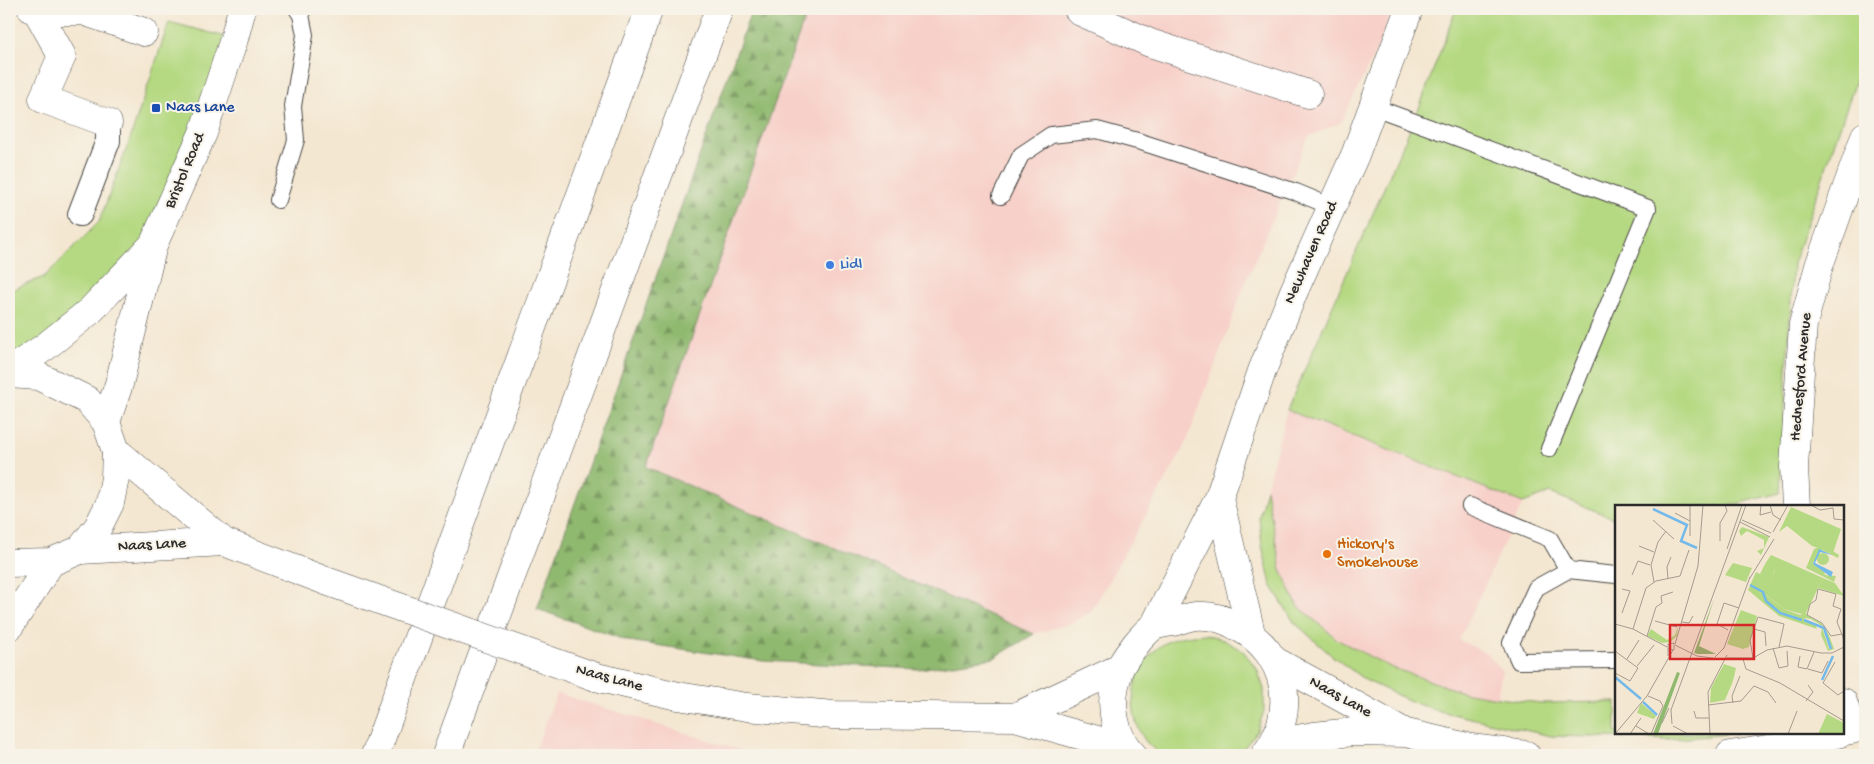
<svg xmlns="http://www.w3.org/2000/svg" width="1874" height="764" font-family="'Gochi Hand',sans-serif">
<defs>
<pattern id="forest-firs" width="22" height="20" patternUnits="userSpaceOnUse" patternTransform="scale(1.25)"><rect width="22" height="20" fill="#90b970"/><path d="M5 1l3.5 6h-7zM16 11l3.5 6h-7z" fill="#76975c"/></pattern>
</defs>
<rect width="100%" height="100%" fill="#f7f3e8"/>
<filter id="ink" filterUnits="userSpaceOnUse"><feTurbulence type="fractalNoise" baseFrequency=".02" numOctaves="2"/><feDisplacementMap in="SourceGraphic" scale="10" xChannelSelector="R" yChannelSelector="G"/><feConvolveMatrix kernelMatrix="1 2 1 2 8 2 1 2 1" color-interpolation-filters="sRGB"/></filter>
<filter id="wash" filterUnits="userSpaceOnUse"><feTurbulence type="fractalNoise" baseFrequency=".0096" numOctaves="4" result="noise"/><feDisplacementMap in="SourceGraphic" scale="20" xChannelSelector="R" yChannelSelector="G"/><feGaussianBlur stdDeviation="1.12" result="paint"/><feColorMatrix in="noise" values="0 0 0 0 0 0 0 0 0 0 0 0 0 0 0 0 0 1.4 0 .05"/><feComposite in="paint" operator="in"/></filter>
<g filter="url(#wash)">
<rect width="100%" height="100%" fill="#f4e7d1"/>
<path fill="#f7d0c9" d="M808 9H1392L1378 47 1341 122 1308 137 1246 281 1185 446 1091 612 1071 623 1034 634 646 467Z
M1287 410 1523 503 1459 640 1488 654 1502 670 1497 698 1462 692 1390 667 1338 640 1297 605 1281 570 1266 489Z
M557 693 756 755H533Z"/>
<path fill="#b5d982" stroke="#708256" d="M1456 9H1865V54L1793 264 1780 493 1729 506 1616 507V519L1550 493 1523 503 1287 410 1419 108Z
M169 22 234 39 153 245 9 371V291L44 277 99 222 128 145Z
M1266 489 1281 570 1297 605 1338 640 1390 667 1462 692 1497 698 1541 703 1616 702V733H1737L1668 740 1635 738 1551 736 1439 711 1417 704 1365 680 1332 656 1294 622 1271 585 1262 545 1259 517Z
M1206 634 1226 641 1244 652 1257 669 1264 689V711L1257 731 1244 748 1234 755H1161C1155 750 1148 745 1144 739 1124 707 1132 663 1165 643 1177 636 1192 635 1206 634Z"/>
<path fill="url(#forest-firs)" stroke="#5e724e" d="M752 9H808L646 467 1034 634 994 658 919 669 763 661 628 641 537 609Z"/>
</g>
<g filter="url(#ink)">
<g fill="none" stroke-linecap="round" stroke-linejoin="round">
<g stroke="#494744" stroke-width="18">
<path id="service" d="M1374 107 1648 208 1549 449
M1001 196 1021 155 1051 135 1097 130 1141 142 1296 192 1332 207
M278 200 296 140 293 106 305 35 301 15 297 9
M1470 506 1550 539 1568 570
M1616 575 1568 570 1536 588 1511 643 1519 661 1616 660"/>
</g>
<g stroke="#494744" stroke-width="26">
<path id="pedestrian" d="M80 214 108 141V123"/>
</g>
<g stroke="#494744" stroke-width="29">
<path id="minor" d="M32 9 37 11H83L144 32
M1078 9 1081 12 1150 43 1308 94
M37 11 62 56 43 99 108 123
M1796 507 1794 467 1803 324 1819 266 1865 136
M1275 661 1402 731
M1843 702 1852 730
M1275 743 1314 736 1353 732 1406 733 1471 748 1526 755
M1730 755 1787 746 1841 733"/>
</g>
<g stroke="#494744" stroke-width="29">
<path id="tertiary" d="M116 451 224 542 326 581
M1219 498 1251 633
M80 550 224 542
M1154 626 1219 498 1262 371 1294 291 1355 155 1409 9
M596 677 678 696 747 707 833 715 1015 717 1126 748
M1015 717 1120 668
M1133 755C1115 738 1110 708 1115 685 1117 679 1118 672 1120 667 1127 655 1143 633 1154 626 1159 624 1167 623 1173 622 1180 620 1188 617 1195 616 1210 615 1225 619 1238 627 1287 653 1299 711 1265 755"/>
</g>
<g stroke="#494744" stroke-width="29">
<path id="secondary" d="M9 371 45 347 90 311 152 246
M9 374 38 376 87 400 106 422 116 451 115 478 110 503 98 527 80 550 51 562 9 563
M106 422 119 384 153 245 203 133 234 39 242 9
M9 627 51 562"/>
</g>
<g stroke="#494744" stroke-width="29">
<path id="trunk" d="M375 755 649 9
M446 755 719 9"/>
</g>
<use href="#service" stroke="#fff" stroke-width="16"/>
<use href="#pedestrian" stroke="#fff" stroke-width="24"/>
<use href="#minor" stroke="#fff" stroke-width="28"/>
<use href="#tertiary" stroke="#fff" stroke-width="28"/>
<use href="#secondary" stroke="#fff" stroke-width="28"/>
<use href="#trunk" stroke="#fff" stroke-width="28"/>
<g stroke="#494744" stroke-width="29" stroke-linecap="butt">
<path id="tertiary-bridge" d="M326 581 596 677"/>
</g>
<use href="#tertiary-bridge" stroke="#fff" stroke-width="28"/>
</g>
</g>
<rect fill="#1a4fb4" stroke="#f7f3e8" stroke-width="2" x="151" y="103" width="10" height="10" rx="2.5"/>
<circle fill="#3f7fe0" stroke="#f7f3e8" stroke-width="2" cx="830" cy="265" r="5"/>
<circle fill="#e8710a" stroke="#f7f3e8" stroke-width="2" cx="1327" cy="554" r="5"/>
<g text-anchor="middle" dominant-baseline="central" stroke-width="4" stroke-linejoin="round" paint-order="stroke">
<g font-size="16" fill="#164399" stroke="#f7f3e8" text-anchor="start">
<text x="166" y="108">Naas Lane</text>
</g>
<g font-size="16" fill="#2b2b2b" stroke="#f7f3e8">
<text transform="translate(186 171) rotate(-67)">Bristol Road</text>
<text transform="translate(1312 253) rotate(-66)">Newhaven Road</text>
<text transform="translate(1802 377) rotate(-85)">Hednesford Avenue</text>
<text transform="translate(152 546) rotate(-3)">Naas Lane</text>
<text transform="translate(609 679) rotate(15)">Naas Lane</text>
<text transform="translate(1340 698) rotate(29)">Naas Lane</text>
</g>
<g font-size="16" fill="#366cbe" stroke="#f7f3e8" text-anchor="start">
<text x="840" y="265">Lidl</text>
</g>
<g font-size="16" fill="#c56008" stroke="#f7f3e8" text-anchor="start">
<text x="1337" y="545">Hickory's<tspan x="1337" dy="18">Smokehouse</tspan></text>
</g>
</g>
<g transform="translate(1615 505)">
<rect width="229" height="229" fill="#f4e7d1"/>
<path d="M127 22 154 32 146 50 142 46 149 43V35L132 26 126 31 124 26ZM209 40 224 50 223 53 207 45 198 58 209 66 210 70 221 71 219 77 191 63 199 44ZM202 54a6 6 0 1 1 12 0a6 6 0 1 1-12 0ZM118 58 137 63 131 77 110 70ZM150 59 160 64 151 90 169 104 185 110 190 108 207 119 214 130 219 144 213 146 206 130 207 122 214 144 217 143 209 122 196 114 190 113 189 116 200 119 202 124 164 111 133 85 141 67 145 69ZM208 73 220 78 229 91 203 83ZM126 105 142 111 134 142 128 144 112 139ZM63 121 62 131 55 137 47 138 32 131 36 124 52 135 60 130ZM109 159 121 163 118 176 110 195 95 198 96 183ZM26 198 41 211 39 214 22 208Z" fill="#b5d982"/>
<path d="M99 94 84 141 101 149H83L79 148ZM62 167 65 168 43 229H38Z" fill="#90b970"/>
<path d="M176 2 226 24 218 48 197 41 172 21 164 27ZM156 50 208 73 190 110 169 104 150 89 160 65 150 59ZM212 209 229 218V229H203Z" fill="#b5d982"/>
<path d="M204 44 217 50 205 47 200 58 218 67 216 72 198 59Z" fill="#73b9ea"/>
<path fill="none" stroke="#73b9ea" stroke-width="2.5" d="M38 4 72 20 66 36 82 43M135 80 148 87 151 96 165 108 187 115M189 115 209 123 216 144M0 172 26 194M207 175 218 151M28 197 42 210"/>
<path fill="none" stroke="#a49c8f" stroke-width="1" d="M75 0V31M146 0 145 10 156 7M155 0 158 10 166 15M196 0 205 5 218 3 219 14 229 15M60 8 75 16M38 15 59 34M127 15 156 28M125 17 155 32M158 27 173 0M105 36V18L112 6 110 0M24 41 39 47M112 44 127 0M17 70 23 56 35 60M135 73 159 34M53 74 52 62 56 52M39 77 36 60 43 37 51 26M7 108 15 86 7 84M40 116 62 122M67 117 74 118 78 111M0 119 18 124 52 142M18 124 31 83 41 76 65 71 74 45M139 124 150 127 151 141M113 125 102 119 109 98 124 103M227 129 216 131 207 118 192 110 195 99 201 95 203 84 221 89 218 101 226 104 222 117 228 132 229 136M32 131 41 102 47 98 46 91 58 87M60 139 83 61 88 0M60 140 82 151 105 154M158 143 164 163 173 161 172 146M53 144 59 145V138L53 139V151M0 146 23 163 15 176 0 168M185 151 183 162 192 164 199 147M100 152 109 143 135 72M140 152 152 145 172 141 206 148H217L229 142M112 153H138M138 153 135 135 143 112 169 119 164 142M12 154 24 135M128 154 131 164 165 178 229 216M220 157 208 178 223 190 229 186M22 161 39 140M193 164 207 168 213 156M33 191 45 196 48 201 36 229M191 196 198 187 193 180M118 198 117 191 125 171M93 200 126 196 139 181 153 187 161 198M79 206 81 213H94M47 218 54 203M57 219 56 205 131 0M21 221 34 229M58 221 73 229M0 229 32 191 58 145M15 229 26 213M95 229 93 187 112 150M173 229 182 206"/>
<path fill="#d62828" fill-opacity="0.15" stroke="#d62828" stroke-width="2.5" d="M55 120H139V154H55Z"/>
<rect width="229" height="229" fill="none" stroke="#2b2b2b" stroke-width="2.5"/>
</g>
<rect width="1874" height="764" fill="none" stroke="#f7f3e8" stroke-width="30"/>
</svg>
